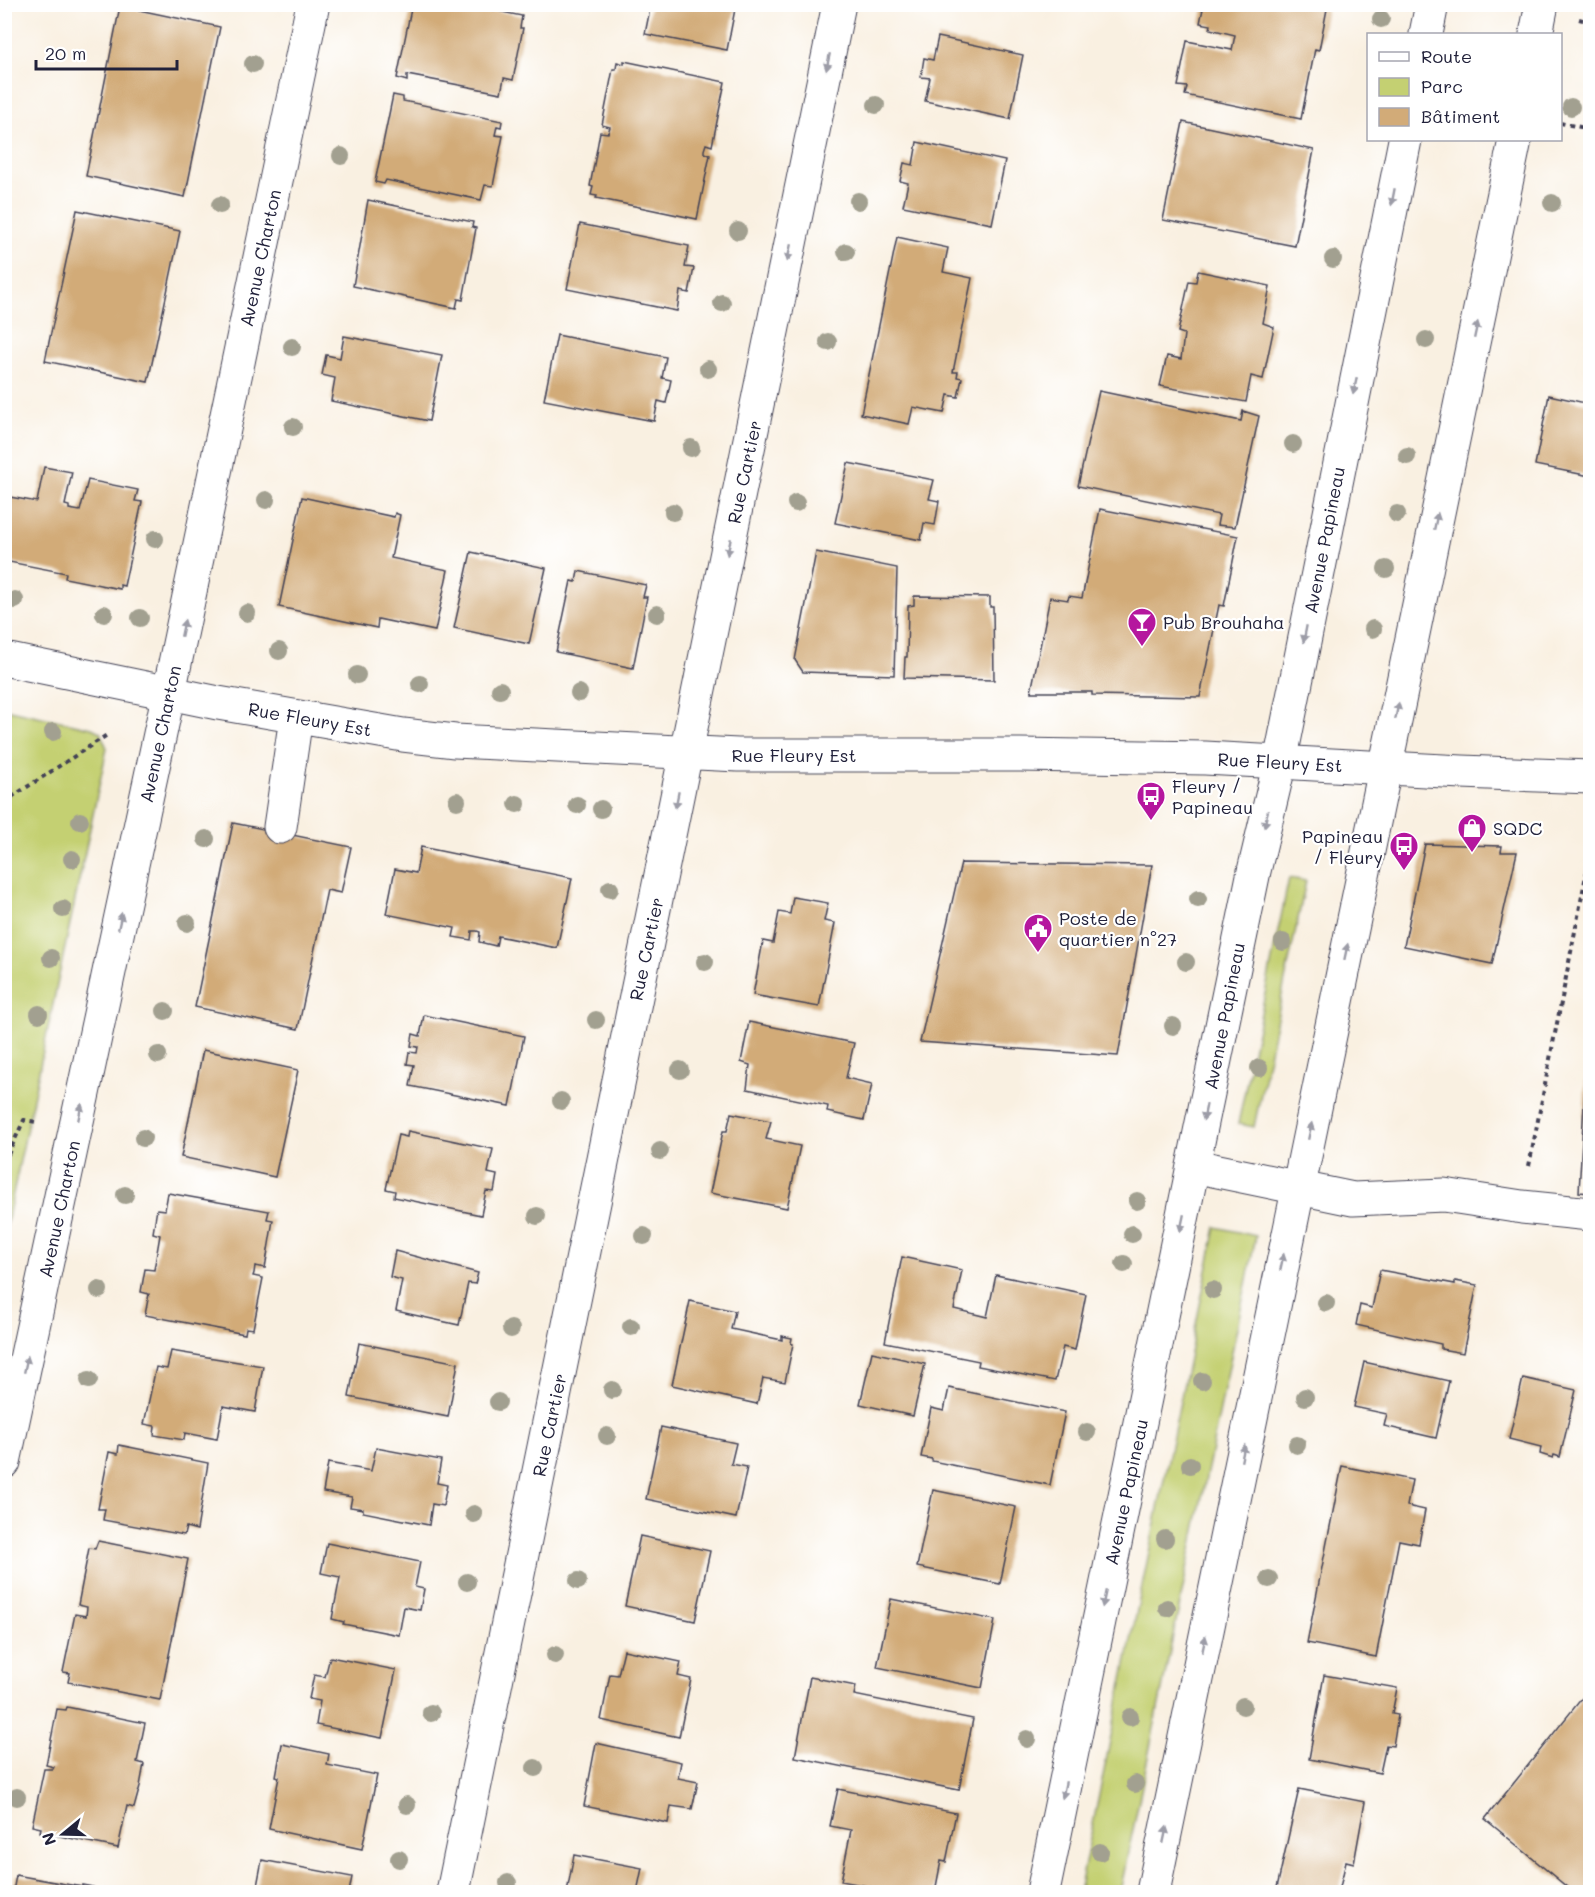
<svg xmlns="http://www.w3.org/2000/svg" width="1595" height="1897" font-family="Mali,sans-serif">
<rect width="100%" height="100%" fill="#fff"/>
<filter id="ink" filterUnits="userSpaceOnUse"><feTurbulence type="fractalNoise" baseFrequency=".0167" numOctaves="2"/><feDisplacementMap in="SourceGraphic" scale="12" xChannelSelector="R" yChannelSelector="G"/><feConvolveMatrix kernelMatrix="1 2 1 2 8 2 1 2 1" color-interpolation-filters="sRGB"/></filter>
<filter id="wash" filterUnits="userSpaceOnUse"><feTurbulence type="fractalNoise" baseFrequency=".008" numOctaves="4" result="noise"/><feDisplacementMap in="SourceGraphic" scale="24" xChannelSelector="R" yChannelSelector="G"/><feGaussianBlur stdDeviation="1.35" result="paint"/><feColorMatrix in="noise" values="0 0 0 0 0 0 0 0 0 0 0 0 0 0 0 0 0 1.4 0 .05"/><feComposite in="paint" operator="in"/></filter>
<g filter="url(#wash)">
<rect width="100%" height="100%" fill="#f9f0e1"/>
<path fill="#c4d072" stroke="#737956" stroke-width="1.5" d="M5 709 92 728 100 732 107 748 5 1232Z
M1289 878 1306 881 1254 1127 1238 1124Z
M1216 1227 1256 1236 1120 1892H1079Z"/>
<g id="blocks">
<path fill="#d2ab78" d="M4 4H10L6 25H4Z
M412 4H463L522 16 520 28H523L513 80 504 78 501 93 407 75V81L397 78Z
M651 4H736L727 50 645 34Z
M1009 4H1028L1027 9Z
M1204 4H1328L1319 50 1315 49 1301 119 1185 95 1187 87 1178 86 1187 41 1232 50 1235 35 1210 29 1211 25 1200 23Z
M120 6 220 27 185 197 86 176Z
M938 37 1023 55 1010 119 925 101 930 78 921 77 924 58 933 60Z
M624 61 725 82 712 146 706 144 704 150V153L710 155 697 219 596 198 597 196 591 195 593 187 590 186 600 132 608 133 610 127 602 125 613 69H616L617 62 624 64Z
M393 95 403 97V101L502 121 501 127 497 126 495 135 503 136 493 186 485 185 481 200 386 180 384 184 375 182Z
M1183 122 1314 150 1295 246 1163 220Z
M917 142 1005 161 992 224 903 206 908 183 900 181 904 163 913 165Z
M368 200 473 222 472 227 476 228 463 300 458 299 456 308 353 286Z
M77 210 180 231 148 382 45 361Z
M580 224 689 246 685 267 694 268 689 293 680 291 677 311 567 289Z
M897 237 948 248 943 272 972 278 953 372H958L957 377 962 378 958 397 948 395 944 413 913 407 909 424 861 414Z
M1198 271 1270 286 1263 323 1274 327 1263 379 1251 376 1246 402 1160 386 1167 356 1181 359 1184 334 1178 332 1189 281 1196 282Z
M557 335 666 357 662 378 671 380 666 403 658 401 654 421 544 400Z
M344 336 442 355 429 421 331 401 335 378 322 375 326 355 340 358Z
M1099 391 1241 421 1243 411 1259 416 1235 527 1217 525 1219 515 1078 486Z
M1549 395 1590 404V476L1535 465Z
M848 463 934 480 929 499 939 501 935 525 924 523 921 540 835 523Z
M44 467 72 472 65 505 69 506V509L80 511 88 480 138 490 135 501 142 502 124 586 120 585V589L65 578 66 573 4 561V496L37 502Z
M302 497 394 517 395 513 400 515 391 558 448 570 435 631 378 619 377 628 279 607Z
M1100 509 1238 536 1224 606 1219 605 1200 697 1092 695V692H1031L1050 597 1068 600 1069 596 1082 598Z
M471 552 546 568 529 644 454 628Z
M816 552 897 568 894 675 803 672 795 660Z
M578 571 646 585 643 597H647L633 668 556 652 571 581 576 582Z
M914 596 990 597V607H993L994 680 904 678 905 657H907L908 606 914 605Z
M233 823 351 847 341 893 327 890 298 1029 195 1007Z
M1425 844 1502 846 1501 852H1517L1492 964 1404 946Z
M421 847 572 878 557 948 498 936 496 946 479 942 480 932 477 931H472L471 940 453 937 455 928 386 914 395 869 416 873Z
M961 863 1152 865 1118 1056 920 1042Z
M793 897 828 903 824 921 835 923 819 1007 753 995 763 941 773 943 779 912 790 914Z
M424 1015 524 1036 510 1106 410 1086 414 1065 407 1064 409 1052 417 1053 418 1047 411 1046 413 1034 420 1036Z
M1589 1016H1590V1193L1579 1192Z
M749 1022 854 1043 846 1078 872 1084 864 1120 827 1112 828 1106 747 1089 750 1065 741 1062Z
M203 1050 298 1070 275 1177 181 1157Z
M731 1113 771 1121 766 1139 800 1146 787 1208 710 1193 723 1131H727Z
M408 1131 493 1149 488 1173 497 1175 494 1192 486 1191 481 1215 394 1197 395 1191 386 1189 398 1135 407 1137Z
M168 1193 269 1211 267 1219 273 1220 265 1268 255 1266 254 1273 253 1276 263 1278 253 1329 246 1328 245 1334 145 1315 149 1294 141 1292 145 1269 154 1270 160 1235 153 1233 157 1209 165 1210Z
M395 1251 478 1273 475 1284 468 1283 459 1325 396 1311 402 1280 390 1277Z
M902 1257 962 1270 954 1309 987 1317 996 1275 1086 1294 1075 1350 1063 1347 1055 1381 978 1366 979 1361 885 1342Z
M1380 1270 1455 1284V1281L1477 1285 1463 1353 1441 1349V1344L1356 1325 1360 1305 1372 1308Z
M690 1301 735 1311 731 1329 782 1340V1336L792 1338 791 1343 793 1344 785 1382 763 1378 757 1404 672 1385Z
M359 1343 458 1363 448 1417 349 1397Z
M171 1351 263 1366 255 1412 223 1406 217 1439 185 1433 184 1440 154 1435 155 1426 144 1424 156 1367 167 1369Z
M872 1352 925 1364 913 1416 860 1404Z
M1364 1362 1449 1381 1436 1438 1384 1426 1387 1414 1354 1407Z
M1523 1378 1576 1390 1560 1457 1554 1455 1553 1458 1540 1454 1541 1447 1509 1439Z
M949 1388 1065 1412 1050 1485 932 1461V1459L921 1457 931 1408 944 1411Z
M661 1427 736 1443 731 1464 747 1467 736 1518 646 1499Z
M119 1445 208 1463 197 1530 186 1527 184 1535 103 1520 105 1509H98L109 1452 118 1454Z
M376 1448 441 1460 437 1483 447 1485 443 1506 432 1504 429 1525 363 1512V1509L350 1507 352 1497 323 1492 328 1463 371 1471Z
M1342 1466 1412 1480 1407 1506 1425 1510 1419 1544 1399 1540 1376 1657 1307 1643Z
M933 1490 1016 1507 1000 1584 917 1567Z
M640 1536 710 1551 695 1621 625 1606Z
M98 1541 188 1559 160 1700 68 1682 70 1673 63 1672 75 1614 86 1616 87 1607 78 1605 89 1548 95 1549Z
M327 1543 420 1562 415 1587 424 1589 420 1610 404 1607 399 1635 343 1624 344 1622 332 1619 340 1577 321 1573Z
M891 1599 995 1620 982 1688 877 1667Z
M624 1650 681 1662 678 1676 691 1679 679 1737 601 1720 610 1674 618 1675Z
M330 1657 396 1670 382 1738 316 1725 320 1701 309 1699 314 1675 325 1677Z
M1324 1675 1397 1688 1392 1714 1398 1715 1393 1746 1386 1745 1380 1773 1309 1759Z
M810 1677 856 1686 854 1695 973 1719 959 1790 795 1757Z
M1582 1698 1590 1705V1892H1573L1485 1819Z
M67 1707 145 1723 137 1762 144 1764 140 1786 134 1808 127 1806 118 1848 40 1832 41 1828 32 1826 44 1769H53L54 1767 46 1765 57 1709 66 1710Z
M596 1743 681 1762 678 1778 698 1782 692 1809 671 1806 668 1823 584 1806Z
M282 1744 329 1754 327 1765 377 1775 362 1849 269 1829 279 1777 276 1776Z
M838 1789 956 1813 946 1862 941 1861 935 1892H899L841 1881 851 1830 830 1826Z
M1299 1789 1365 1802 1354 1863 1346 1861 1339 1892H1276Z
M574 1855 642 1868 637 1892H567Z
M262 1860 352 1877 349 1892H262L263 1888 257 1886Z
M16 1875 82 1887V1885L93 1887 92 1890 99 1892H13Z"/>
</g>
</g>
<g filter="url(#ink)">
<use href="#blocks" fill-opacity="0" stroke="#424154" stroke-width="1.5"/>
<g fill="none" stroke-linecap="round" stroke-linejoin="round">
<g stroke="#424154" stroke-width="35">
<path id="minor" d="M4 659 218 703 403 735 455 741 738 755H1020L1205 758 1462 772 1590 777
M280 827 296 717
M1194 1166 1353 1199 1444 1195 1522 1207 1590 1214
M4 1462 169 692 313 4
M453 1892 839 4"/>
</g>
<g stroke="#424154" stroke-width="35">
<path id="major" d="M1426 34 1432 4
M1536 34 1542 4
M1043 1892 1254 871 1280 762 1405 140
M1153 1892 1515 140"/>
</g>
<path stroke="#424154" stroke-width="4" stroke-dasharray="4.5 4.5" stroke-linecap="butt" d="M1579 19 1590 22
M1560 123 1590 129
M4 802 107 735
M1471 837V845
M4 1163 24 1120 36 1122
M1529 1166 1590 855"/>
<use href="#minor" stroke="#fff" stroke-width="33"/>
<use href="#major" stroke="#fff" stroke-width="33"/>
</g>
<g fill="#a2a090">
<circle cx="1381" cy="19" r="9"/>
<circle cx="253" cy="64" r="9"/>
<circle cx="876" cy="105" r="9"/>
<circle cx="1571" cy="107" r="9"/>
<circle cx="341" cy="156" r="9"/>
<circle cx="858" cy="201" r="9"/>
<circle cx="1552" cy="203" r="9"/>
<circle cx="220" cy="205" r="9"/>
<circle cx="738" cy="231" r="9"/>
<circle cx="846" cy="252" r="9"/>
<circle cx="1333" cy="259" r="9"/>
<circle cx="722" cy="303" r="9"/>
<circle cx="1426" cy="340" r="9"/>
<circle cx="828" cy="342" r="9"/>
<circle cx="292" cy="347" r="9"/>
<circle cx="708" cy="369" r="9"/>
<circle cx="293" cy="427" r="9"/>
<circle cx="1293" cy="444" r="9"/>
<circle cx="691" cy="448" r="9"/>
<circle cx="1407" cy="456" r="9"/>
<circle cx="266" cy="500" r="9"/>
<circle cx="796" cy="503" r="9"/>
<circle cx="673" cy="512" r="9"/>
<circle cx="1397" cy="514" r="9"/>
<circle cx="155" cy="539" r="9"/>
<circle cx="1386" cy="569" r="9"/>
<circle cx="15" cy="600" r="9"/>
<circle cx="247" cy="613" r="9"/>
<circle cx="104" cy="614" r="9"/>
<circle cx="657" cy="614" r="9"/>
<circle cx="140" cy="618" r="9"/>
<circle cx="1373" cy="629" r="9"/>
<circle cx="279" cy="651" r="9"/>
<circle cx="357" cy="675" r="9"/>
<circle cx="420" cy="684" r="9"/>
<circle cx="500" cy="690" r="9"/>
<circle cx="579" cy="693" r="9"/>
<circle cx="53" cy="732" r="9"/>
<circle cx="457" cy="801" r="9"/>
<circle cx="517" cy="804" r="9"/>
<circle cx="577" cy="805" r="9"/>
<circle cx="601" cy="809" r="9"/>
<circle cx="80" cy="821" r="9"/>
<circle cx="206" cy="839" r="9"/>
<circle cx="72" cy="859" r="9"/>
<circle cx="610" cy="889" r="9"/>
<circle cx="1198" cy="899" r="9"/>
<circle cx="63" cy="909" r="9"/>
<circle cx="187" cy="923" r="9"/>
<circle cx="1283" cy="942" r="9"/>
<circle cx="51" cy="958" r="9"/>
<circle cx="705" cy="962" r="9"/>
<circle cx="1186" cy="962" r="9"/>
<circle cx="165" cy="1011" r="9"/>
<circle cx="39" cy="1014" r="9"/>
<circle cx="596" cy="1020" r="9"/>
<circle cx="1173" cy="1026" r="9"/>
<circle cx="158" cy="1055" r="9"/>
<circle cx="1259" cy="1068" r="9"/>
<circle cx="680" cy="1070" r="9"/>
<circle cx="561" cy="1101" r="9"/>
<circle cx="143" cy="1138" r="9"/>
<circle cx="660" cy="1151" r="9"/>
<circle cx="125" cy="1195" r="9"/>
<circle cx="1137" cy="1201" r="9"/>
<circle cx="537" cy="1216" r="9"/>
<circle cx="1132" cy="1234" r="9"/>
<circle cx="644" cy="1236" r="9"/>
<circle cx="1124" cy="1264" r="9"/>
<circle cx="99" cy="1290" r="9"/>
<circle cx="1213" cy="1290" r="9"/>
<circle cx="1326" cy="1303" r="9"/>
<circle cx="631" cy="1327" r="9"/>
<circle cx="511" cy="1329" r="9"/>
<circle cx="89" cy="1380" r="9"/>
<circle cx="1202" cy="1381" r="9"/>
<circle cx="612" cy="1390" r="9"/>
<circle cx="1305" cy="1397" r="9"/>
<circle cx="498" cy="1402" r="9"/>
<circle cx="1087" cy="1432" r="9"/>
<circle cx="607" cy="1436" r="9"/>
<circle cx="1297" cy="1445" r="9"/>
<circle cx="1190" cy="1465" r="9"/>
<circle cx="474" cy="1514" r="9"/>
<circle cx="1165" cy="1539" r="9"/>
<circle cx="1269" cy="1579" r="9"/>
<circle cx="578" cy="1581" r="9"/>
<circle cx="467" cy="1582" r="9"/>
<circle cx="1167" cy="1608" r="9"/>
<circle cx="555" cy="1655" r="9"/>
<circle cx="1243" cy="1706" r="9"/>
<circle cx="431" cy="1713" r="9"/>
<circle cx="1130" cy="1717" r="9"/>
<circle cx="1027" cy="1739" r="9"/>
<circle cx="535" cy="1768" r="9"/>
<circle cx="1135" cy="1784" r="9"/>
<circle cx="17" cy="1797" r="9"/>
<circle cx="407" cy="1805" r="9"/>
<circle cx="1100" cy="1852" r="9"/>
<circle cx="399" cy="1859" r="9"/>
<circle cx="508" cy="1883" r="9"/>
</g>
<defs><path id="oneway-solid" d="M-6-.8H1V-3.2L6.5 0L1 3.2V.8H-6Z" transform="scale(1.5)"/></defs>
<g fill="#9c9ca7">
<use href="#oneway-solid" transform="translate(828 62) rotate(102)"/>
<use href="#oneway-solid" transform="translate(1393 197) rotate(101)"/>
<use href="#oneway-solid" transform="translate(789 253) rotate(102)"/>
<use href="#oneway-solid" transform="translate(1476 330) rotate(-78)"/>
<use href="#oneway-solid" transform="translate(1355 386) rotate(102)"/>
<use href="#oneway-solid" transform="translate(1436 521) rotate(-78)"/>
<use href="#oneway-solid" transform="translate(729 547) rotate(102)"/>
<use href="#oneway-solid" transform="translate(183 628) rotate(-78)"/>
<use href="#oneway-solid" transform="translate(1305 634) rotate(101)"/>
<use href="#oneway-solid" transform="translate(1397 711) rotate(-78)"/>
<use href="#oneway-solid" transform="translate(677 800) rotate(101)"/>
<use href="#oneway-solid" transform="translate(1266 819) rotate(103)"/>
<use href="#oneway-solid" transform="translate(120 921) rotate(-78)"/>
<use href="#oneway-solid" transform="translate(1346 952) rotate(-78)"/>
<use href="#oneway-solid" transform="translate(80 1112) rotate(-78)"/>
<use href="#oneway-solid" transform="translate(1205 1112) rotate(101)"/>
<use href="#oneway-solid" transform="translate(1310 1131) rotate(-78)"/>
<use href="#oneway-solid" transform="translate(1182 1223) rotate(102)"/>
<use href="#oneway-solid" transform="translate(1282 1262) rotate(-78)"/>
<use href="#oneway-solid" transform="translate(26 1364) rotate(-78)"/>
<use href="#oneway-solid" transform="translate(1243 1453) rotate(-78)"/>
<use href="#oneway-solid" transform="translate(1104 1599) rotate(102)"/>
<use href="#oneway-solid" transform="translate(1204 1644) rotate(-78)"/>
<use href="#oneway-solid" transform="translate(1064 1790) rotate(102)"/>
<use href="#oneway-solid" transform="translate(1165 1835) rotate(-78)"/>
</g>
</g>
<defs>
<g id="bar-pin" transform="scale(1.5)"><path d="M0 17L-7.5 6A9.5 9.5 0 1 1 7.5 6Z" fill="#b5179e" stroke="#fff"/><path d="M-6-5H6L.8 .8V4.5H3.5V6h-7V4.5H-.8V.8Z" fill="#fff"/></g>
<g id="bus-pin" transform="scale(1.5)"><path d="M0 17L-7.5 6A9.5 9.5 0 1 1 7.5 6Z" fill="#b5179e" stroke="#fff"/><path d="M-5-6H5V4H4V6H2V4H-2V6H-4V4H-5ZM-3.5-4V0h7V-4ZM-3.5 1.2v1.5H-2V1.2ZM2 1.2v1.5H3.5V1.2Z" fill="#fff"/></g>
<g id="shop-pin" transform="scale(1.5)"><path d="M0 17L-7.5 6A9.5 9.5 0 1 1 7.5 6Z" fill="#b5179e" stroke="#fff"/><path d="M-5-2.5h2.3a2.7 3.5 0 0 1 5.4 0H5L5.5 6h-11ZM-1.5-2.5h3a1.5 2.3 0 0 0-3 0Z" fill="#fff"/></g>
<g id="civic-pin" transform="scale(1.5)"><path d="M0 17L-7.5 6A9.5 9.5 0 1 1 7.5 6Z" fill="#b5179e" stroke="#fff"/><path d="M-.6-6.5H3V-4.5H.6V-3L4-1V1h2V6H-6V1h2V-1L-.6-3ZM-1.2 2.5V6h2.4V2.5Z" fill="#fff"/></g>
</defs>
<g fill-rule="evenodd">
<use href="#bar-pin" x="1142" y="622"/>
<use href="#bus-pin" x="1151" y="796"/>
<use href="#shop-pin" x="1472" y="828"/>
<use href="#bus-pin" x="1404" y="846"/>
<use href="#civic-pin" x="1038" y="928"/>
</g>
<g text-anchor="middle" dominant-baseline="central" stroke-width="4.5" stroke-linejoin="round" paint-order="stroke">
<g font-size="18" fill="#22223b" stroke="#fff">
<text transform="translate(260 258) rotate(-78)">Avenue Charton</text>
<text transform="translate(744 472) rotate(-78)">Rue Cartier</text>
<text transform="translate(1324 540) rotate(-79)">Avenue Papineau</text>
<text transform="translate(310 719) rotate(10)">Rue Fleury Est</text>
<text transform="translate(160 734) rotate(-78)">Avenue Charton</text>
<text x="794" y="755">Rue Fleury Est</text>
<text transform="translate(1280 762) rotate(3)">Rue Fleury Est</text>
<text transform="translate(646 949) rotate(-78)">Rue Cartier</text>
<text transform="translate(1224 1016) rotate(-79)">Avenue Papineau</text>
<text transform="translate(59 1209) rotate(-78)">Avenue Charton</text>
<text transform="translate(549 1425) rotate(-78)">Rue Cartier</text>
<text transform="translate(1126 1492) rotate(-78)">Avenue Papineau</text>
</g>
<g font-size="18" fill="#22223b" stroke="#fff" text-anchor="start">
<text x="1163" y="622">Pub Brouhaha</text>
<text x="1172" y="786">Fleury /<tspan x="1172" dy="21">Papineau</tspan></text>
<text x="1493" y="828">SQDC</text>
<text x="1383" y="836" text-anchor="end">Papineau<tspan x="1383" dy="21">/ Fleury</tspan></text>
<text x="1059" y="918">Poste de<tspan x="1059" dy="21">quartier n°27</tspan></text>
</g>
</g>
<rect width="1595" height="1897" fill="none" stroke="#fff" stroke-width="24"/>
<rect x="1367" y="33" width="195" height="108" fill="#ffffff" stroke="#a7a7b1" stroke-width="1.5"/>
<rect x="1379" y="52" width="30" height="9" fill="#ffffff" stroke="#a7a7b1" stroke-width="1.5"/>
<text x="1421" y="63" font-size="18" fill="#22223b">Route</text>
<rect x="1379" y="78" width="30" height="18" fill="#c4d072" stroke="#a7a7b1" stroke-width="1.5"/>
<text x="1421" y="93" font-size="18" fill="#22223b">Parc</text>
<rect x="1379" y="108" width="30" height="18" fill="#d2ab78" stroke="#a7a7b1" stroke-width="1.5"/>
<text x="1421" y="123" font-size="18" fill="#22223b">Bâtiment</text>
<g transform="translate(63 1834) rotate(251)" stroke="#ffffff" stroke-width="4.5" paint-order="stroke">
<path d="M0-4.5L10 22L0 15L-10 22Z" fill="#22223b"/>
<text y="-9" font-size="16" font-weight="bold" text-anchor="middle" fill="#22223b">N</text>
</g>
<path d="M36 60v9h141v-9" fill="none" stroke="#22223b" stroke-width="3"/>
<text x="45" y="60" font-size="18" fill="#22223b" stroke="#ffffff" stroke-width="4.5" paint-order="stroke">20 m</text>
</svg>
